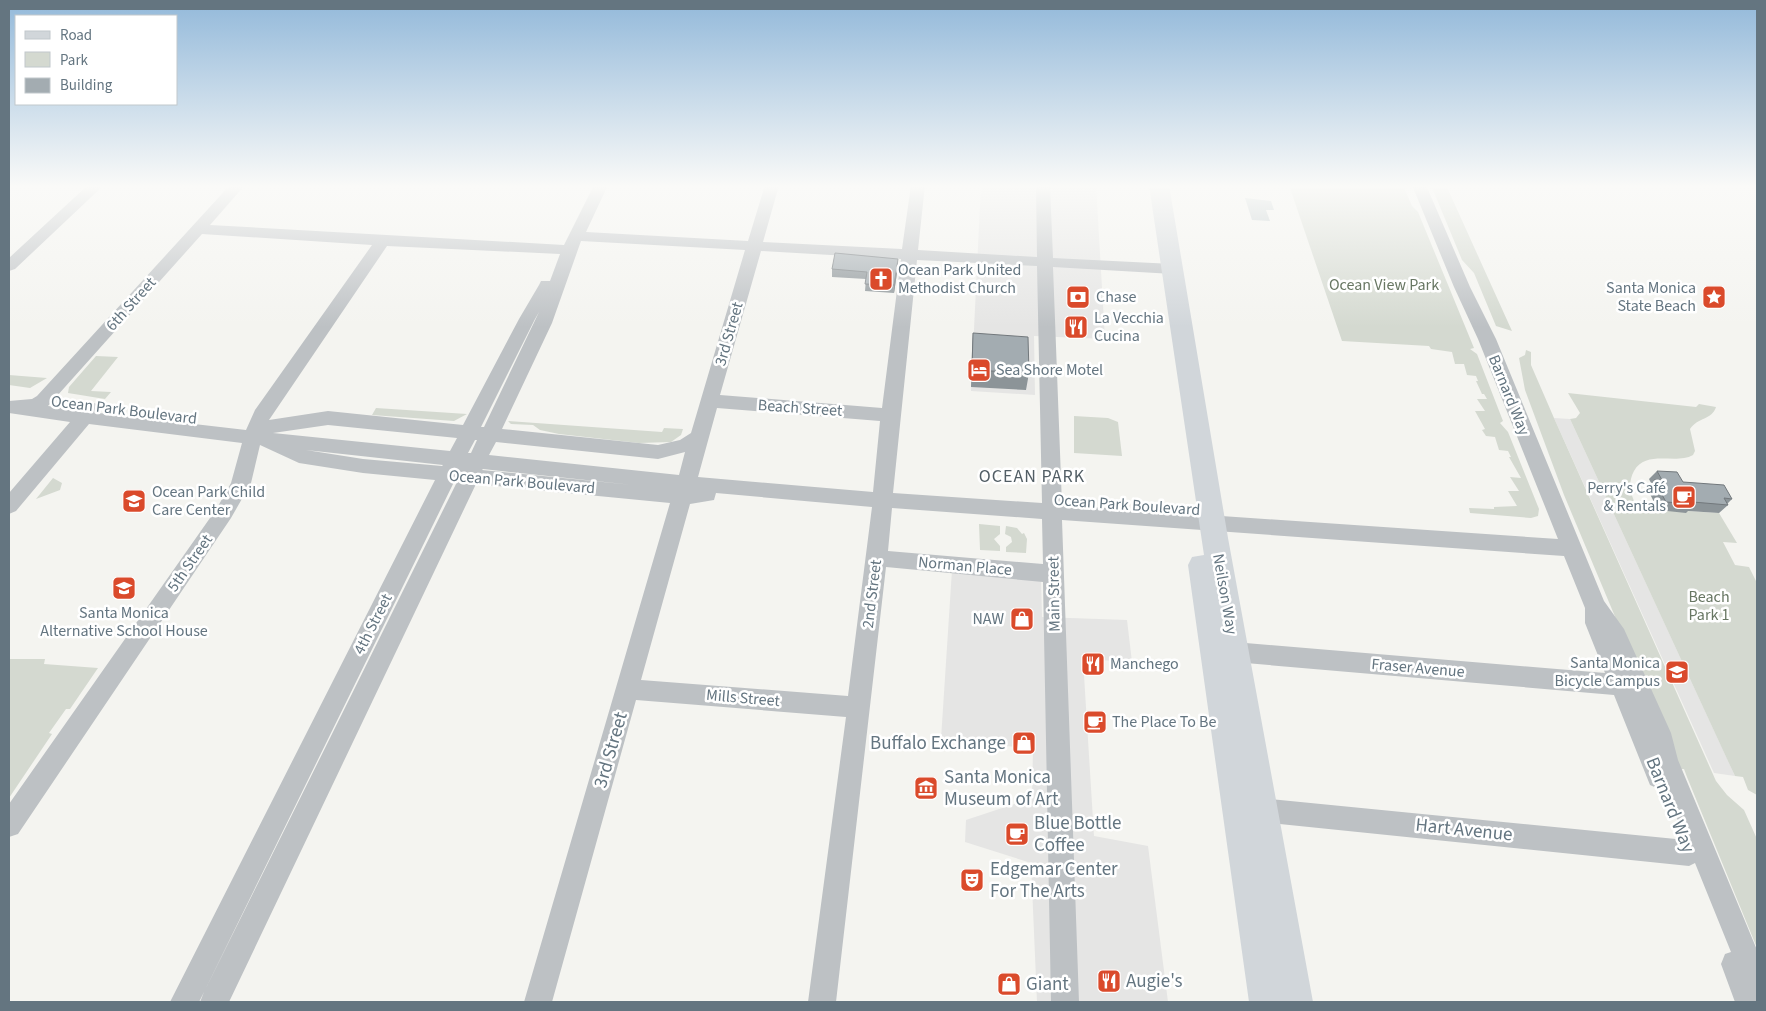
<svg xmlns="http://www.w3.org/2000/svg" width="1766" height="1011" font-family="'Source Sans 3',sans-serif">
<rect width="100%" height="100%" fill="#f4f4f0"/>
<path fill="#e5e5e4" d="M981 185H1096L1105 339 1034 336 1035 395 971 391Z
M1554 418 1570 419 1735 776 1714 773Z
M952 570 1041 579 1042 617 1127 620 1132 662 1083 659 1094 836 1148 846 1168 1002H1037L1031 863 965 842 966 820 1032 798 1033 749 941 739Z"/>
<path fill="#d4d9d0" d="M1289 185H1403L1412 206 1418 212 1474 348 1470 349 1477 354 1503 421 1500 423 1508 432 1539 509 1538 516 1531 518 1470 513 1469 508 1494 509V507L1517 506 1508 491H1519L1510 477 1521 478 1509 457H1511L1508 451 1499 450 1495 437 1486 436 1482 430 1485 429 1475 411H1485L1477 399H1487L1484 394H1482L1476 381H1478L1476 376 1467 375 1464 364H1455L1452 352 1431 349 1429 346 1342 341Z
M1431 185H1446L1512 331 1496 326 1474 273 1462 260Z
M1526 350 1531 352V365L1554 418 1716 781 1727 795 1744 810 1757 839V948L1687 777 1684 769H1679L1564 495 1525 390 1519 358 1525 355Z
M96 356 118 357 91 391 111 392 105 399 68 393 69 387Z
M9 375 47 378 30 388 9 385Z
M1568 393 1696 407 1699 404 1716 407C1712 420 1698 417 1690 429L1695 451 1693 455C1676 465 1646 449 1634 471 1627 484 1631 495 1637 508L1719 513 1737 543 1723 542 1735 565 1749 567 1757 583V795L1748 790 1743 777 1735 776 1727 759 1570 419 1576 418 1580 413Z
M376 408 467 414 454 421 372 415Z
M1074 416 1108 418 1118 422 1122 456 1074 453Z
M508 421 662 432 664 428 683 429 681 435 671 442 639 443 559 434 540 430 533 425 511 424Z
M53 478 62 483 60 490 36 499Z
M979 524 1000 526V534L994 539 1000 546V551L980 550Z
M1006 526 1017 528 1022 534 1024 533 1027 539 1026 553 1006 552V547L1012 542 1011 537 1005 534Z
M9 659H45L44 664 98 668 70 709H66L49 733 52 734 9 798Z"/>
<path fill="#b4c1c4" d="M1245 198 1271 201 1274 210H1266L1270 221 1252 220Z"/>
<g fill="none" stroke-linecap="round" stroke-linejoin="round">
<path fill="#bdc1c4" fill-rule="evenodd" d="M88 185H104L15 269 9 271V258Z
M230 185H245L210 225 564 245 594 185H608L586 232 748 241 765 185H779L763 242 902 249 911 185H925L918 250 1037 257 1036 185H1050L1053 258 1173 264 1181 269 1173 274 1053 267 1062 505 1558 539 1478 339 1454 287 1412 185H1426L1470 287 1496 339 1604 601 1624 629 1671 733 1678 760 1757 950V1002H1735L1721 964 1725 954 1731 952 1695 863 1689 866 1251 821 1242 818 1238 809 1242 800 1251 797 1686 840 1664 787 1659 789 1650 785 1614 695 1222 661 1214 658 1211 651 1214 644 1222 641 1605 673 1585 623V608L1564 556 1062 520 1079 1002H1051L1043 582 886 567 836 1002H808L846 717 636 700 552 1002H524L670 503 476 484 229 1002H200L204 992 199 1002H170L435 480 363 473 299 463 260 445 251 483 231 518 18 834 9 837V804L217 508 231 483 242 443 89 424 16 511 9 514V493L70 422 9 413V401L32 399 37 396ZM202 234 372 245 255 410 246 430 99 413 101 409 98 404C90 402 86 404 81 410L48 406ZM581 241 745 250 691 433 680 440 658 445 502 429 552 323ZM387 246 560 254 550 281H541L539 285 519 319 463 425 328 411 269 420ZM761 251 901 259 882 408 720 395ZM917 260 1037 266 1042 503 893 493ZM539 312 484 427H481L535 319ZM717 408 880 421 873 492 698 477ZM328 425 457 438 450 451 273 433ZM475 440H477L471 453H468ZM496 442 658 459 685 452 679 475 489 455ZM306 450 443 465 442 466 363 459ZM483 469 633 485 482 470ZM454 482H457L204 992ZM716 493 872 507 848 696 641 680 690 504 714 500ZM892 508 1042 519 1043 564 888 551Z"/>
<path fill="#d1d6da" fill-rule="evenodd" d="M1149 185H1169L1228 538 1313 1002H1249L1188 565 1192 557 1204 555Z"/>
</g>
<path fill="#8c9498" d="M898 259V266L894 293 865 291 866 279 832 277V269Z
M973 333 1029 373 1026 390 971 387 972 350Z
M1657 471 1683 482 1732 499 1727 504 1728 505 1719 513 1688 511 1686 513 1658 510 1647 488 1651 483 1649 479Z"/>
<path fill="#72787c" d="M898 259V266L894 293V285Z"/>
<path fill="#a3acb1" stroke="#72787c" d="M835 253 898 259 894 285 865 284 867 272 832 269Z
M973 333 1028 337 1029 373 972 370Z
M1657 471 1677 472 1683 482 1724 485 1732 499 1724 498 1728 505 1693 502 1695 504 1666 502 1654 480H1662Z"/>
<linearGradient id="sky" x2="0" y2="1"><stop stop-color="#93b9da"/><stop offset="0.57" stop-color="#fafaf8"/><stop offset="1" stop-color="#fafaf8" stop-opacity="0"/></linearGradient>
<rect width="1766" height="327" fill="url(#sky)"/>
<defs>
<g id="church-square" transform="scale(1.25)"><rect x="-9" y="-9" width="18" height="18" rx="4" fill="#da4a2b" stroke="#fff"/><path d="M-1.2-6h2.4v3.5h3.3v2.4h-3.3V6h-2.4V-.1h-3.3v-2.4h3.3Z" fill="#fff"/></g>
<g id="bank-square" transform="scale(1.25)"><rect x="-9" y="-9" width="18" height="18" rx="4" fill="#da4a2b" stroke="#fff"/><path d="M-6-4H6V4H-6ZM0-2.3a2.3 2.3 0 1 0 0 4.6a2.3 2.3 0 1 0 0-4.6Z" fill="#fff"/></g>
<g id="sight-square" transform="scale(1.25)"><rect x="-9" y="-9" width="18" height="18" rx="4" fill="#da4a2b" stroke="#fff"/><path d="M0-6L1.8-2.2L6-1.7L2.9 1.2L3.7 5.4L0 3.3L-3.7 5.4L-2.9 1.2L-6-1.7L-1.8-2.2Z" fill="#fff"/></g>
<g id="restaurant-square" transform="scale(1.25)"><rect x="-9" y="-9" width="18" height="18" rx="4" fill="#da4a2b" stroke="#fff"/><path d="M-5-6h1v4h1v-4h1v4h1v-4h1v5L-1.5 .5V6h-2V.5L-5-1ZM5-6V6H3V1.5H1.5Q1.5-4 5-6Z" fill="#fff"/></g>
<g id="hotel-square" transform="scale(1.25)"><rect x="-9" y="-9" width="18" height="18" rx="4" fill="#da4a2b" stroke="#fff"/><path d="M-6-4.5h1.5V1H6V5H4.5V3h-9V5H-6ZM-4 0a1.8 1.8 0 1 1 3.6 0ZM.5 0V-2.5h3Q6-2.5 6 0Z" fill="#fff"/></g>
<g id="cafe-square" transform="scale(1.25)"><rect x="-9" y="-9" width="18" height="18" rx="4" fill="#da4a2b" stroke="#fff"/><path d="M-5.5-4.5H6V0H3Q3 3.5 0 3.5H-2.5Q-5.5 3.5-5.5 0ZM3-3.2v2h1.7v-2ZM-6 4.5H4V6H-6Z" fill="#fff"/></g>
<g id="school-square" transform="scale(1.25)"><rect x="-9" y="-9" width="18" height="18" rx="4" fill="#da4a2b" stroke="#fff"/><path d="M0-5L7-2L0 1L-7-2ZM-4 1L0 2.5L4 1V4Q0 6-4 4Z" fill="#fff"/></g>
<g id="shop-square" transform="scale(1.25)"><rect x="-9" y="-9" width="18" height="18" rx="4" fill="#da4a2b" stroke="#fff"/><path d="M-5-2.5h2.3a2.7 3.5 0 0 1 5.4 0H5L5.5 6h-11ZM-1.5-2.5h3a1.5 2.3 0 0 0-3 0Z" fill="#fff"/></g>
<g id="museum-square" transform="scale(1.25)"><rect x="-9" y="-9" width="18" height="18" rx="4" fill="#da4a2b" stroke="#fff"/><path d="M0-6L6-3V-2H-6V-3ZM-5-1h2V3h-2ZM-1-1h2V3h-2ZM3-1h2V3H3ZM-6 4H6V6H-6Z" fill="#fff"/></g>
<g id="theatre-square" transform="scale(1.25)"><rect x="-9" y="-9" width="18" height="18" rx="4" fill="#da4a2b" stroke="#fff"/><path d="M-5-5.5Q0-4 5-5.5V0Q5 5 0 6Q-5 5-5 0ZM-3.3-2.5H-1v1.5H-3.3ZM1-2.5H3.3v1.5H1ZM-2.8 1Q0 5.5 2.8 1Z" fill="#fff"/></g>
</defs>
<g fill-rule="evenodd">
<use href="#church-square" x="881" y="279"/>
<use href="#bank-square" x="1078" y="297"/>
<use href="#sight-square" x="1714" y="297"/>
<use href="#restaurant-square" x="1076" y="327"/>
<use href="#hotel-square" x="979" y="370"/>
<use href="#cafe-square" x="1684" y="497"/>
<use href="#school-square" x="134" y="501"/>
<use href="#school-square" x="124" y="588"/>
<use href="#shop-square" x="1022" y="619"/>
<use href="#restaurant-square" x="1093" y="664"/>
<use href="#school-square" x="1677" y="672"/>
<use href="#cafe-square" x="1095" y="722"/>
<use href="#shop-square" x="1024" y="743"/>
<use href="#museum-square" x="926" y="788"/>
<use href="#cafe-square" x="1017" y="834"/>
<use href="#theatre-square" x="972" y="880"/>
<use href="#restaurant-square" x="1109" y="981"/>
<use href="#shop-square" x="1009" y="984"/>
</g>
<g text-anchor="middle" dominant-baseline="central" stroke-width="5" stroke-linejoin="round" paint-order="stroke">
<g font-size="16" fill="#647580" stroke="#fff" text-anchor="start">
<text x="898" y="270">Ocean Park United<tspan x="898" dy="18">Methodist Church</tspan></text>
<text x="1696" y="288" text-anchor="end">Santa Monica<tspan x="1696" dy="18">State Beach</tspan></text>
<text x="1096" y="297">Chase</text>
<text x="1094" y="318">La Vecchia<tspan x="1094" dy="18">Cucina</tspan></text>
<text x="996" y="370">Sea Shore Motel</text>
<text x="1666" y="488" text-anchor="end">Perry's Café<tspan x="1666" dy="18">&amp; Rentals</tspan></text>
<text x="152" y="492">Ocean Park Child<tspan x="152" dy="18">Care Center</tspan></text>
<text x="124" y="613" text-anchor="middle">Santa Monica<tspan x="124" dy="18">Alternative School House</tspan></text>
<text x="1004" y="619" text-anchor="end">NAW</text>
<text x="1660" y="663" text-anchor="end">Santa Monica<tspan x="1660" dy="18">Bicycle Campus</tspan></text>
<text x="1110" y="664">Manchego</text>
<text x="1112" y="722">The Place To Be</text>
</g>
<g font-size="16" fill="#687763" stroke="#fff">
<text x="1384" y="285">Ocean View Park</text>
<text x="1709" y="597">Beach<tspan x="1709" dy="18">Park 1</tspan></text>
</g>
<g font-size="16" fill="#647580" stroke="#fff">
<text transform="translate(131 304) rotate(-48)">6th Street</text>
<text transform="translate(729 334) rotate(-74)">3rd Street</text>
<text transform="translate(1509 395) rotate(68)">Barnard Way</text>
<text transform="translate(800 408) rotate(4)">Beach Street</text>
<text transform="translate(124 410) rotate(7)">Ocean Park Boulevard</text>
<text transform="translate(522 482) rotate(5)">Ocean Park Boulevard</text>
<text transform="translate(1127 505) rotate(4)">Ocean Park Boulevard</text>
<text transform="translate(190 563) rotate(-55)">5th Street</text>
<text transform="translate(965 566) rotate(5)">Norman Place</text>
<text transform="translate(872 594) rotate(-83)">2nd Street</text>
<text transform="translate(1054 594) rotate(-91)">Main Street</text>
<text transform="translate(1225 594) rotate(80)">Neilson Way</text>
<text transform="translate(373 624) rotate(-63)">4th Street</text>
<text transform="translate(1418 668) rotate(5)">Fraser Avenue</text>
<text transform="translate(743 698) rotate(5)">Mills Street</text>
</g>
<g font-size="18" letter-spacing="1" fill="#525e65" stroke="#fff">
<text x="1032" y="476">OCEAN PARK</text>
</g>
<g font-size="19" fill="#647580" stroke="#fff" text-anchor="start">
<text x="1006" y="743" text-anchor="end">Buffalo Exchange</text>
<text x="944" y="777">Santa Monica<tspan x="944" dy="22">Museum of Art</tspan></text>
<text x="1034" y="823">Blue Bottle<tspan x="1034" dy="22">Coffee</tspan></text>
<text x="990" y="869">Edgemar Center<tspan x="990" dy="22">For The Arts</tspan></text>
<text x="1126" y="981">Augie's</text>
<text x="1026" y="984">Giant</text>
</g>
<g font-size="19" fill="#647580" stroke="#fff">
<text transform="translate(611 750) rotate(-74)">3rd Street</text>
<text transform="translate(1670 805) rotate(68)">Barnard Way</text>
<text transform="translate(1464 830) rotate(6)">Hart Avenue</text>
</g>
</g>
<rect width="1766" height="1011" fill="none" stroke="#647580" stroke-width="20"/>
<rect x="15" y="15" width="162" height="90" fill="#ffffff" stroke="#c1c8cc"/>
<rect x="25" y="31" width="25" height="8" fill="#d1d6da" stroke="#c1c8cc"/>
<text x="60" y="40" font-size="15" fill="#647580">Road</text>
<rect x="25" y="52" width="25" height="15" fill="#d4d9d0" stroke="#c1c8cc"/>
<text x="60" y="65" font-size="15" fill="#647580">Park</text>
<rect x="25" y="78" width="25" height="15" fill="#a3acb1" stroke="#c1c8cc"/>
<text x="60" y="90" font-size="15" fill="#647580">Building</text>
</svg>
